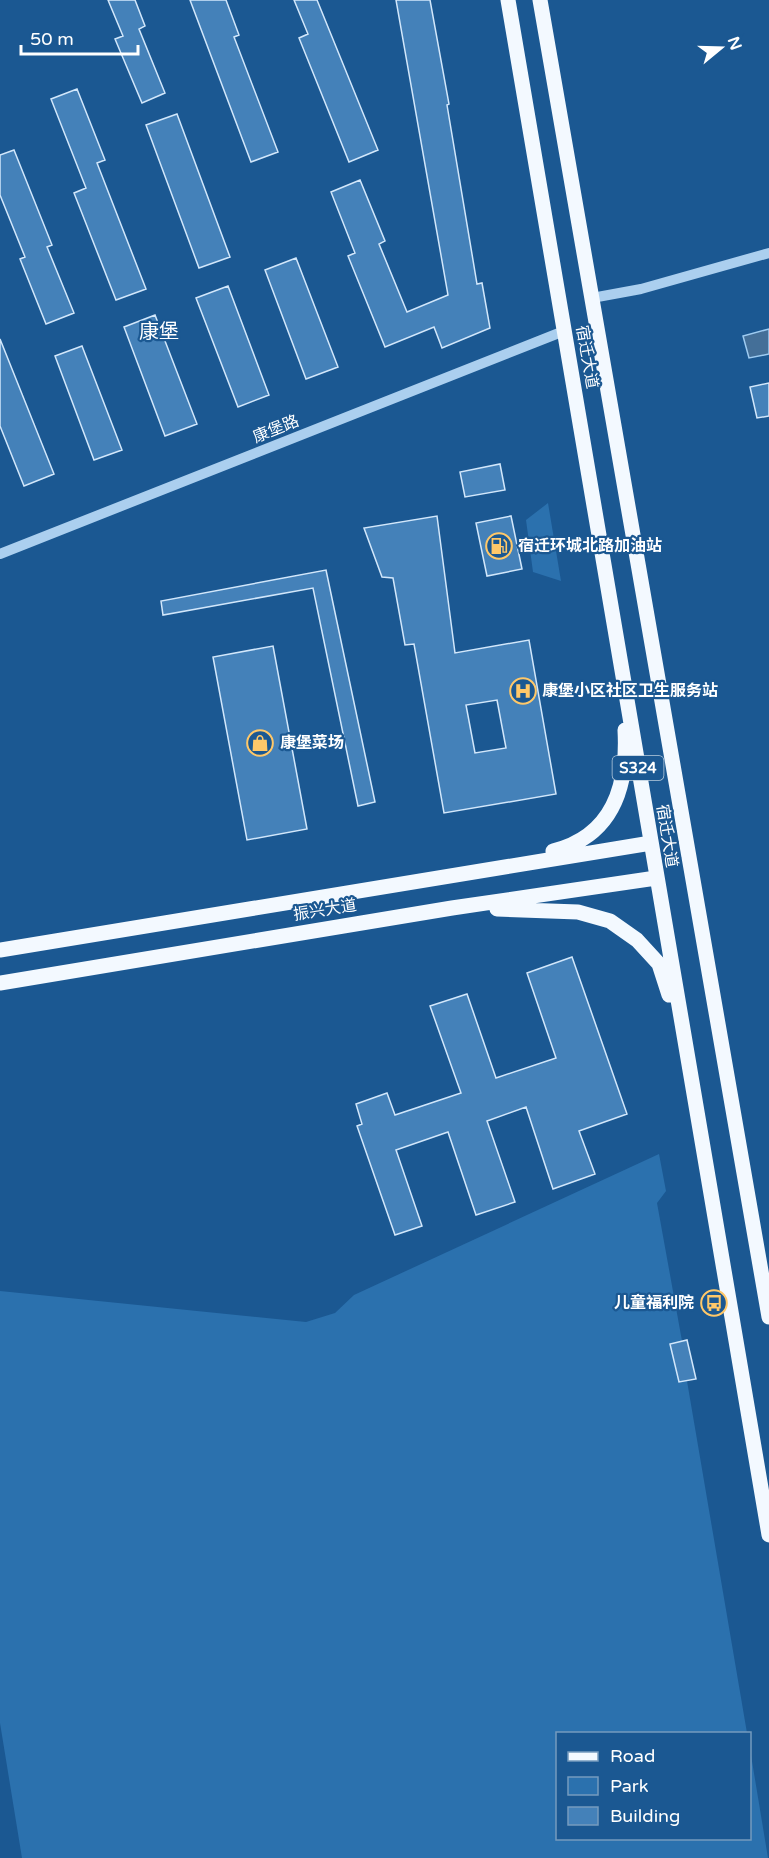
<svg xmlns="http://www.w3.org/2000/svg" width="769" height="1858" font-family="'Varela Round','Noto Sans SC',sans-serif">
<rect width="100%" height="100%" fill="#1b5892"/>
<path fill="#2b71ae" d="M548 503 561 581 533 572 526 520Z
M659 1154 666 1191 657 1203 682 1341 671 1344 679 1382 687 1381 747 1733 558 1734V1838H750V1749L768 1858H22L0 1723V1291L306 1322 335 1313 354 1295Z"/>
<path fill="#446f98" stroke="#9ecbf1" stroke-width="1.5" d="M769 329V354L749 358 743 336Z"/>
<path fill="#4481b9" stroke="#d2e7fb" stroke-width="1.5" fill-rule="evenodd" d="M108 0H135L145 26 139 29 165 93 142 103 115 39 123 36Z
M190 0H226L239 35 234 37 278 152 251 162Z
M294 0H317L378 150 349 162 299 38 308 34Z
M396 0H430L449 104 447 105 477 284 482 283 490 328 442 348 434 327 385 347 348 256 355 253 331 192 360 180 385 241 379 244 407 312 448 295Z
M77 89 105 160 97 163 146 289 116 300 74 193 86 188 51 99Z
M177 114 230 257 199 268 146 125Z
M14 150 52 245 47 247 74 313 46 324 20 259 25 257 0 195V155Z
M296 258 338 367 306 379 265 270Z
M228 286 269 395 238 407 196 298Z
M155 315 197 424 165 436 124 327Z
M0 339 54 474 24 486 0 426Z
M82 346 122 450 94 460 55 356Z
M769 383V416L757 418 750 387Z
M500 464 505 490 465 497 460 472Z
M437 516 455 653 529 640 556 794 444 813 414 644 405 645 393 578 382 577 364 528ZM497 700 506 748 475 753 466 705Z
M511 516 522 569 487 576 476 523Z
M326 570 375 802 358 806 313 588 163 615 161 601Z
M273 646 307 829 247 840 213 657Z
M572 957 627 1114 579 1131 595 1174 553 1189 526 1107 487 1121 515 1202 476 1215 448 1132 396 1150 422 1226 395 1235 357 1126 362 1124 356 1104 387 1093 395 1115 461 1093 430 1006 467 994 496 1078 556 1058 527 973Z
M687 1340 696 1379 679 1382 670 1344Z"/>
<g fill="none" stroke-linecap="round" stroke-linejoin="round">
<path stroke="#abcfef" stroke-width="10" d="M592 298 641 289 769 253
M0 554 564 331"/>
<path stroke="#f3f9ff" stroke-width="15" d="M508 0 769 1535
M540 0 769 1317
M553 851C613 836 628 786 625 730
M497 909 578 912 610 921 637 940 659 964 669 995
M0 950 651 843
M0 983 452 908 656 878"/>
</g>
<defs>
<g id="fuel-ring" transform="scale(1.35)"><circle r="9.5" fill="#1b5892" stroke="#ffc869" stroke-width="1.5"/><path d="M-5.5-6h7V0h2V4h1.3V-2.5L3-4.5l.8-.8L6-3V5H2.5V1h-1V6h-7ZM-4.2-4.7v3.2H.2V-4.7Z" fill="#ffc869"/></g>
<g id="hospital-ring" transform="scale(1.35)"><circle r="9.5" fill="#1b5892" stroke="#ffc869" stroke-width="1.5"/><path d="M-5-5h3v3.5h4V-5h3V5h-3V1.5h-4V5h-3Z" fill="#ffc869"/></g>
<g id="shop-ring" transform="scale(1.35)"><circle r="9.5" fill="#1b5892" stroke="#ffc869" stroke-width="1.5"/><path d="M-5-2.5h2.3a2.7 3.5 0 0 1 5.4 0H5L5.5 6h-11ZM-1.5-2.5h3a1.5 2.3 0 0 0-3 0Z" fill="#ffc869"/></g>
<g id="bus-ring" transform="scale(1.35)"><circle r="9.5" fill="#1b5892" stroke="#ffc869" stroke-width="1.5"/><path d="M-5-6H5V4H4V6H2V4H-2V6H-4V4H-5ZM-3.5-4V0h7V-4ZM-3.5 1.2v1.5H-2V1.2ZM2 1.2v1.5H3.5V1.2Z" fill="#ffc869"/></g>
</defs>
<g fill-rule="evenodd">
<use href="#fuel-ring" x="499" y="546"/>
<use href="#hospital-ring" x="523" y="691"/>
<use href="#shop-ring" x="260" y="743"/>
<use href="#bus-ring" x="714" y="1303"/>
</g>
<g text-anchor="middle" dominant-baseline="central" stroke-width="4.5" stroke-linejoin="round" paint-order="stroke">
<rect fill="#1b5892" stroke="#bbcdde" stroke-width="1.5" x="612.5" y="756" width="51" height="24" rx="4.5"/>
<g font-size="15" font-weight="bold" fill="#fff">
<text x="638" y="768">S324</text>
</g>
<g font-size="16" fill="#fff" stroke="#1b5892">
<text transform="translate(587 357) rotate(80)">宿迁大道</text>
<text transform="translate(276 429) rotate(-22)">康堡路</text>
<text transform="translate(667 836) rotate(81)">宿迁大道</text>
<text transform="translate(325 910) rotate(-9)">振兴大道</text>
</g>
<g font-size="16" font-weight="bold" fill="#fff" stroke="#1b5892" text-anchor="start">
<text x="518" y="546">宿迁环城北路加油站</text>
<text x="542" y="691">康堡小区社区卫生服务站</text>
<text x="280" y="743">康堡菜场</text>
<text x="694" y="1303" text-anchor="end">儿童福利院</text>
</g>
<g font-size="20" fill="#fff" stroke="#1b5892">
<text x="159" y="332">康堡</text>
</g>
</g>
<rect x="556" y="1732" width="195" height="108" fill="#1b5892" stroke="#769bbe" stroke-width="1.5"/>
<rect x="568" y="1752" width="30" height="9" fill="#f3f9ff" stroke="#769bbe" stroke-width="1.5"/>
<text x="610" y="1762" font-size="18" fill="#ffffff">Road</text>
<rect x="568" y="1777" width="30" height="18" fill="#2b71ae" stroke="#769bbe" stroke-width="1.5"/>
<text x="610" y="1792" font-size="18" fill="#ffffff">Park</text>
<rect x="568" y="1807" width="30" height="18" fill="#4481b9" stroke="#769bbe" stroke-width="1.5"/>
<text x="610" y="1822" font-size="18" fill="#ffffff">Building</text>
<g transform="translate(721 48) rotate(71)" stroke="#1b5892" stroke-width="4.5" paint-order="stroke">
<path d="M0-4.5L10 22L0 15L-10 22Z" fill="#ffffff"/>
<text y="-9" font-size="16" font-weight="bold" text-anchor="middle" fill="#ffffff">N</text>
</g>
<path d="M21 45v9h117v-9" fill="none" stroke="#ffffff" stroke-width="3"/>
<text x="30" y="45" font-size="18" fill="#ffffff" stroke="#1b5892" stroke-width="4.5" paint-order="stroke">50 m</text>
</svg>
